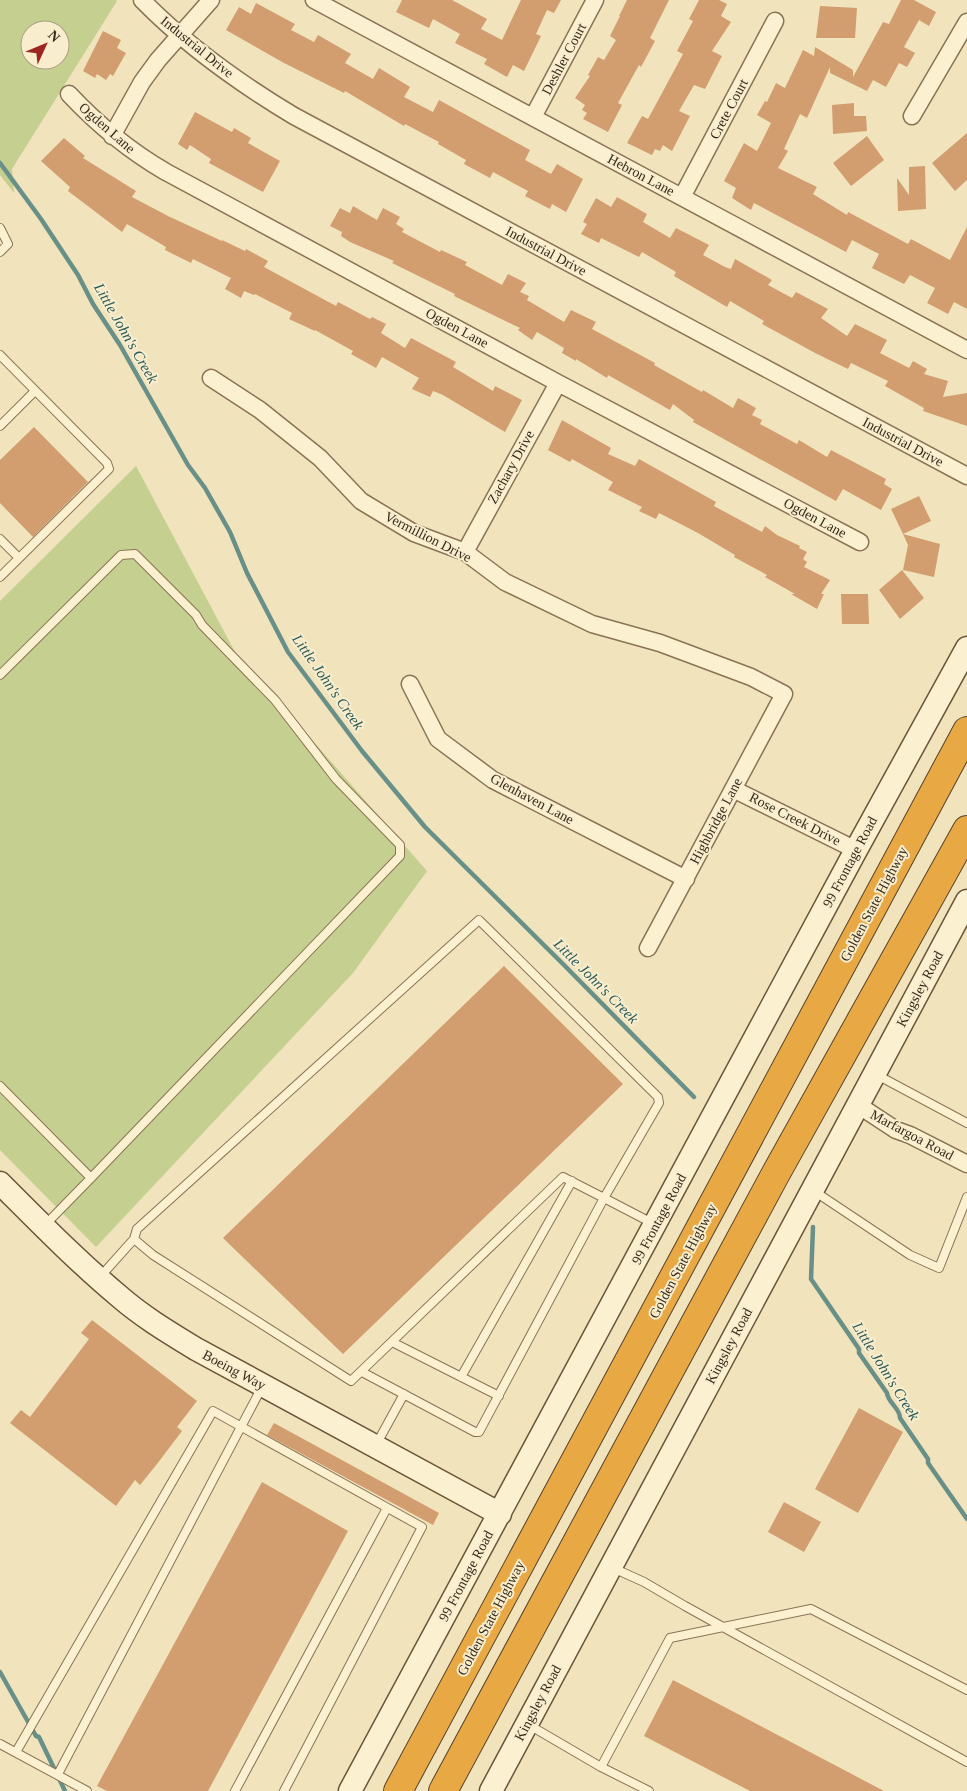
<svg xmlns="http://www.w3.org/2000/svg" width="967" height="1791" font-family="Georgia,serif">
<rect width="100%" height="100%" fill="#f1e4bd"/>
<path fill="#c5cf90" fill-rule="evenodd" d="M0 0H116L117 1 12 169 14 193 0 175ZM30 30H60V60H30Z
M136 466 235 652 427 871 353 973 96 1247 0 1150V601Z"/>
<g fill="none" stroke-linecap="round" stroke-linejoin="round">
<path stroke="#689088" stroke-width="4.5" d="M0 163 41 219 78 275 93 304 120 345 188 465 205 488 230 532 247 573 288 652 362 751 425 827 564 965 694 1097
M813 1227 811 1279 859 1349V1353L887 1393C888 1403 900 1408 900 1418L928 1459V1463L967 1519
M0 1672 36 1736 39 1737 65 1791"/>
</g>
<path fill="#d29d6f" d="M402 0H452L487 19 481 29 502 40 521 0H561L554 13 547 10 536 34 541 36 524 71 513 65 507 77 484 64 487 59 455 43 460 34 433 19 429 28 396 12Z
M627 0H669L650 38 655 41 641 67 639 65 618 103 622 105 608 132 583 119 587 113 582 110 585 105 575 98 590 76 588 75 598 57 604 60 616 40 610 36 620 16H619Z
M699 0H719L727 4 721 16 731 22 712 51 722 56 705 89 694 85 679 111 690 116 672 151 663 145 660 151 655 149 652 155 627 143 642 116 648 119 683 54 677 51 693 21 689 19Z
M901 0H914L936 12 929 26 919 20 904 47 915 53 907 67 899 63 886 87 873 80 867 91 830 73V67L807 118 800 114 784 149 788 151 778 168 817 187 813 194 847 215 848 212 908 244 911 239 950 260 967 227V309L954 302 948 314 927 303 935 288 910 275 904 284 872 268 879 254 852 240 846 252 754 203 751 210 732 198 736 188 724 181 744 143 757 151 771 123 757 115 765 101 767 102 776 83 785 88 803 50 814 56 815 47 853 70V77L883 22 889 24Z
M256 3 295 24 291 30 314 42 318 35 351 54 345 63 373 79 379 68 410 87 404 97 433 112 439 100 530 150 525 160 551 174 557 164 583 179 566 212 552 204 550 209 525 196 528 191 493 172 490 178 464 164 466 160 438 144 439 142 405 124 404 126 345 91 344 93 284 63 226 30 239 7 251 14Z
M820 6 857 8 855 38H816Z
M103 31 121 40 117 48 126 53 113 76 110 74 106 80 97 74 95 78 83 71Z
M854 103V116H866L867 131 833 134 832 105Z
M195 112 232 132 234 128 251 138 248 143 280 161 263 192 209 163 211 159 190 145 187 150 178 144Z
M967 133V180L955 191 932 163Z
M867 136 884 160 851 186 833 163Z
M64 138 85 156 83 158 136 191 132 197 168 216 222 241V240L245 251 246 249 268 261 264 267 336 306 338 302 370 319 372 317 386 324 381 333 405 348 411 338 456 362 453 367 493 391 495 386 522 400 505 432 443 395 433 391 430 397 412 389 419 378 382 357 376 368 351 354 353 351 315 330V331L289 319 292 313 255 294 254 295 244 291 241 298 225 289 231 278 193 259 191 263 165 250 166 247 127 224 122 232 68 191 70 187 41 161Z
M925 166 926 209 898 211 897 178 909 195V167Z
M617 197 647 214 643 222 670 238 676 228 709 245 703 255 725 267 731 269 735 259 772 280 768 285 792 298 796 292 828 309 821 318 847 336 855 324 887 340 880 353 909 368 913 361 927 369 924 374 948 381 943 397 967 393V426L923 411 924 408 885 386 888 381 851 363 848 369 817 354 762 324 764 321 730 301 727 307 674 276 676 272 642 252 639 257 601 238 599 243 581 234 587 224 583 222 596 198 611 207Z
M353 206 377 220 383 208 400 217 396 224 404 229 402 232 440 252 441 250 467 262 465 265 502 285 508 274 526 283 520 292 529 296 527 300 564 322 571 310 596 322 592 329 655 363 654 365 702 392 703 390 733 408 738 398 756 408 752 415 762 420 760 424 797 444 799 440 827 457 831 450 886 479 884 484 892 489 881 510 843 489 836 501 693 422 694 420 673 404 670 410 608 375 607 378 576 359V361L562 353 564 348 537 332 532 340 518 330 520 328 454 296 455 294 392 263 394 261 350 242 341 236 342 232 330 226 340 208 350 213Z
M562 420 611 448 608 454 635 466 639 459 716 502 714 506 762 532 765 526 777 535 800 546 799 548 807 552 803 559 807 562 804 567 830 580 821 594H824L817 609 791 594H795L765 577 767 575 734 557 735 555 698 533 659 513 656 519 639 511 642 507 608 490 613 482 572 459 570 462 548 450Z
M34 427 88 482 33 537 0 503V460Z
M919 496 931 521 903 534 891 509Z
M903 534 940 544 934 577 903 570 908 545Z
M902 570 924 598 900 619 879 590Z
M841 594H868L869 624H842Z
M504 966 623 1084 343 1354 223 1238Z
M92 1320 197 1401 177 1427 182 1431 157 1464 140 1485 135 1480 116 1506 10 1423 21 1410 30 1417 89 1339 81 1333Z
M859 1408 903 1432 858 1513 815 1489Z
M274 1423 439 1513 433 1525 267 1435Z
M262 1482 348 1531 208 1791H107L97 1786Z
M784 1502 821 1522 804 1552 768 1532Z
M673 1680 884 1791H750L644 1736Z"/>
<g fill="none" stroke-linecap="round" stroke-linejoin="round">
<g stroke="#8a7355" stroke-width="10">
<path id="lane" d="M0 228 8 244 0 252
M0 355 107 463 109 469 0 577
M0 426 35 391
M0 539 19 558
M0 675 121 555 135 554 196 615 202 625 275 700 336 779 400 845V856L91 1178
M877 1075 967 1123
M0 1086 91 1178 45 1225
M814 1191 910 1255 939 1268 967 1197
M100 1277 134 1239
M392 1342 499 1396
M362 1372 475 1432H479L604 1198 563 1177C493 1245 422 1313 351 1381L153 1255 134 1239 137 1229 479 920 658 1097 659 1103 604 1198 654 1224
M461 1377 572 1181
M376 1445 404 1394
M613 1568 644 1582 685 1606 967 1762
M529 1725 601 1767 649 1791
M0 1744 87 1791
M16 1752 213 1411 422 1527 284 1791
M601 1767 670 1638 811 1609 967 1690
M58 1774 262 1387
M235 1791 387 1508"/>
</g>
<g stroke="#8a7355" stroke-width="19">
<path id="street" d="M142 0C187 46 239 83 294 116L967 476
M314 0 967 350
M69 94C99 126 128 150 166 172L558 383 860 542
M912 116 967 22
M533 117 595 0
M112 136 142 82 158 60 211 0
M682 197 775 21
M211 378 260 410 320 458 361 501 414 533 465 552 505 582 592 624 660 643 751 677 784 694 648 948
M465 552 558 383
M410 684 438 739 493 780 686 879
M733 789 856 850
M858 1105 896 1130 910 1135 967 1164"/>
</g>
<g stroke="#6b5438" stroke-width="25">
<path id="secondary" d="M0 1183C39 1222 77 1261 120 1297 143 1317 170 1333 196 1349L500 1514
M350 1791 856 850 967 648
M491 1791 967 901"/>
</g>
<g stroke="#57412a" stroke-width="30">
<path id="highway" d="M398 1791 967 731
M443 1791 775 1175 967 830"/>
</g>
<use href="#lane" stroke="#fbf0d0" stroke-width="8"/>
<use href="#street" stroke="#fbf0d0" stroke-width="16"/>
<use href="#secondary" stroke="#fbf0d0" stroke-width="22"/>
<use href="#highway" stroke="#e8a945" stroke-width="28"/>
</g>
<g text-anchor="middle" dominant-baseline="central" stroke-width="4" stroke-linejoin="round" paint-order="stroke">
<g font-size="14" fill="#382a1b" stroke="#f8edcd">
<text transform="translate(197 47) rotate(39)">Industrial Drive</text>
<text transform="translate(564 59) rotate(-62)">Deshler Court</text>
<text transform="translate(729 109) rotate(-62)">Crete Court</text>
<text transform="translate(107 128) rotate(41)">Ogden Lane</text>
<text transform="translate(641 175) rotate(28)">Hebron Lane</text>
<text transform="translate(546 251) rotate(28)">Industrial Drive</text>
<text transform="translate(457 328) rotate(28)">Ogden Lane</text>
<text transform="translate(903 442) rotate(28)">Industrial Drive</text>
<text transform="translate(511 467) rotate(-61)">Zachary Drive</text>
<text transform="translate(815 518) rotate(28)">Ogden Lane</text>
<text transform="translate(428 537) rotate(27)">Vermillion Drive</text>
<text transform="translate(532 799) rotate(28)">Glenhaven Lane</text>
<text transform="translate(795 819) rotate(27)">Rose Creek Drive</text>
<text transform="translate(716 821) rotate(-62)">Highbridge Lane</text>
<text transform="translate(850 862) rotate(-62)">99 Frontage Road</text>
<text transform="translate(874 904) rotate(-62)">Golden State Highway</text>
<text transform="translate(920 989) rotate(-62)">Kingsley Road</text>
<text transform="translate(912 1135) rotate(28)">Marfargoa Road</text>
<text transform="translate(659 1219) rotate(-62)">99 Frontage Road</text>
<text transform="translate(683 1261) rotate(-62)">Golden State Highway</text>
<text transform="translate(729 1346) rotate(-62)">Kingsley Road</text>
<text transform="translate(234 1370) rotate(28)">Boeing Way</text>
<text transform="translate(466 1576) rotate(-62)">99 Frontage Road</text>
<text transform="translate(491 1618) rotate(-62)">Golden State Highway</text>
<text transform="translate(538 1703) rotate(-62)">Kingsley Road</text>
</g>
<g font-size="15" font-style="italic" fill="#295958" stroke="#f8edcd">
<text transform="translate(126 333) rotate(60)">Little John's Creek</text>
<text transform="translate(328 682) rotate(55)">Little John's Creek</text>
<text transform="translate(596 981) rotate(45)">Little John's Creek</text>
<text transform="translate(886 1371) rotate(58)">Little John's Creek</text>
</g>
</g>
<g transform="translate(45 45) rotate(46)"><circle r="24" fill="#f8edcd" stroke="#ab9f86"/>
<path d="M0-4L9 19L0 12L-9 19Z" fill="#9d2620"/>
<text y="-8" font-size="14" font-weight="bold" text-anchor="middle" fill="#382a1b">N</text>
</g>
</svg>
